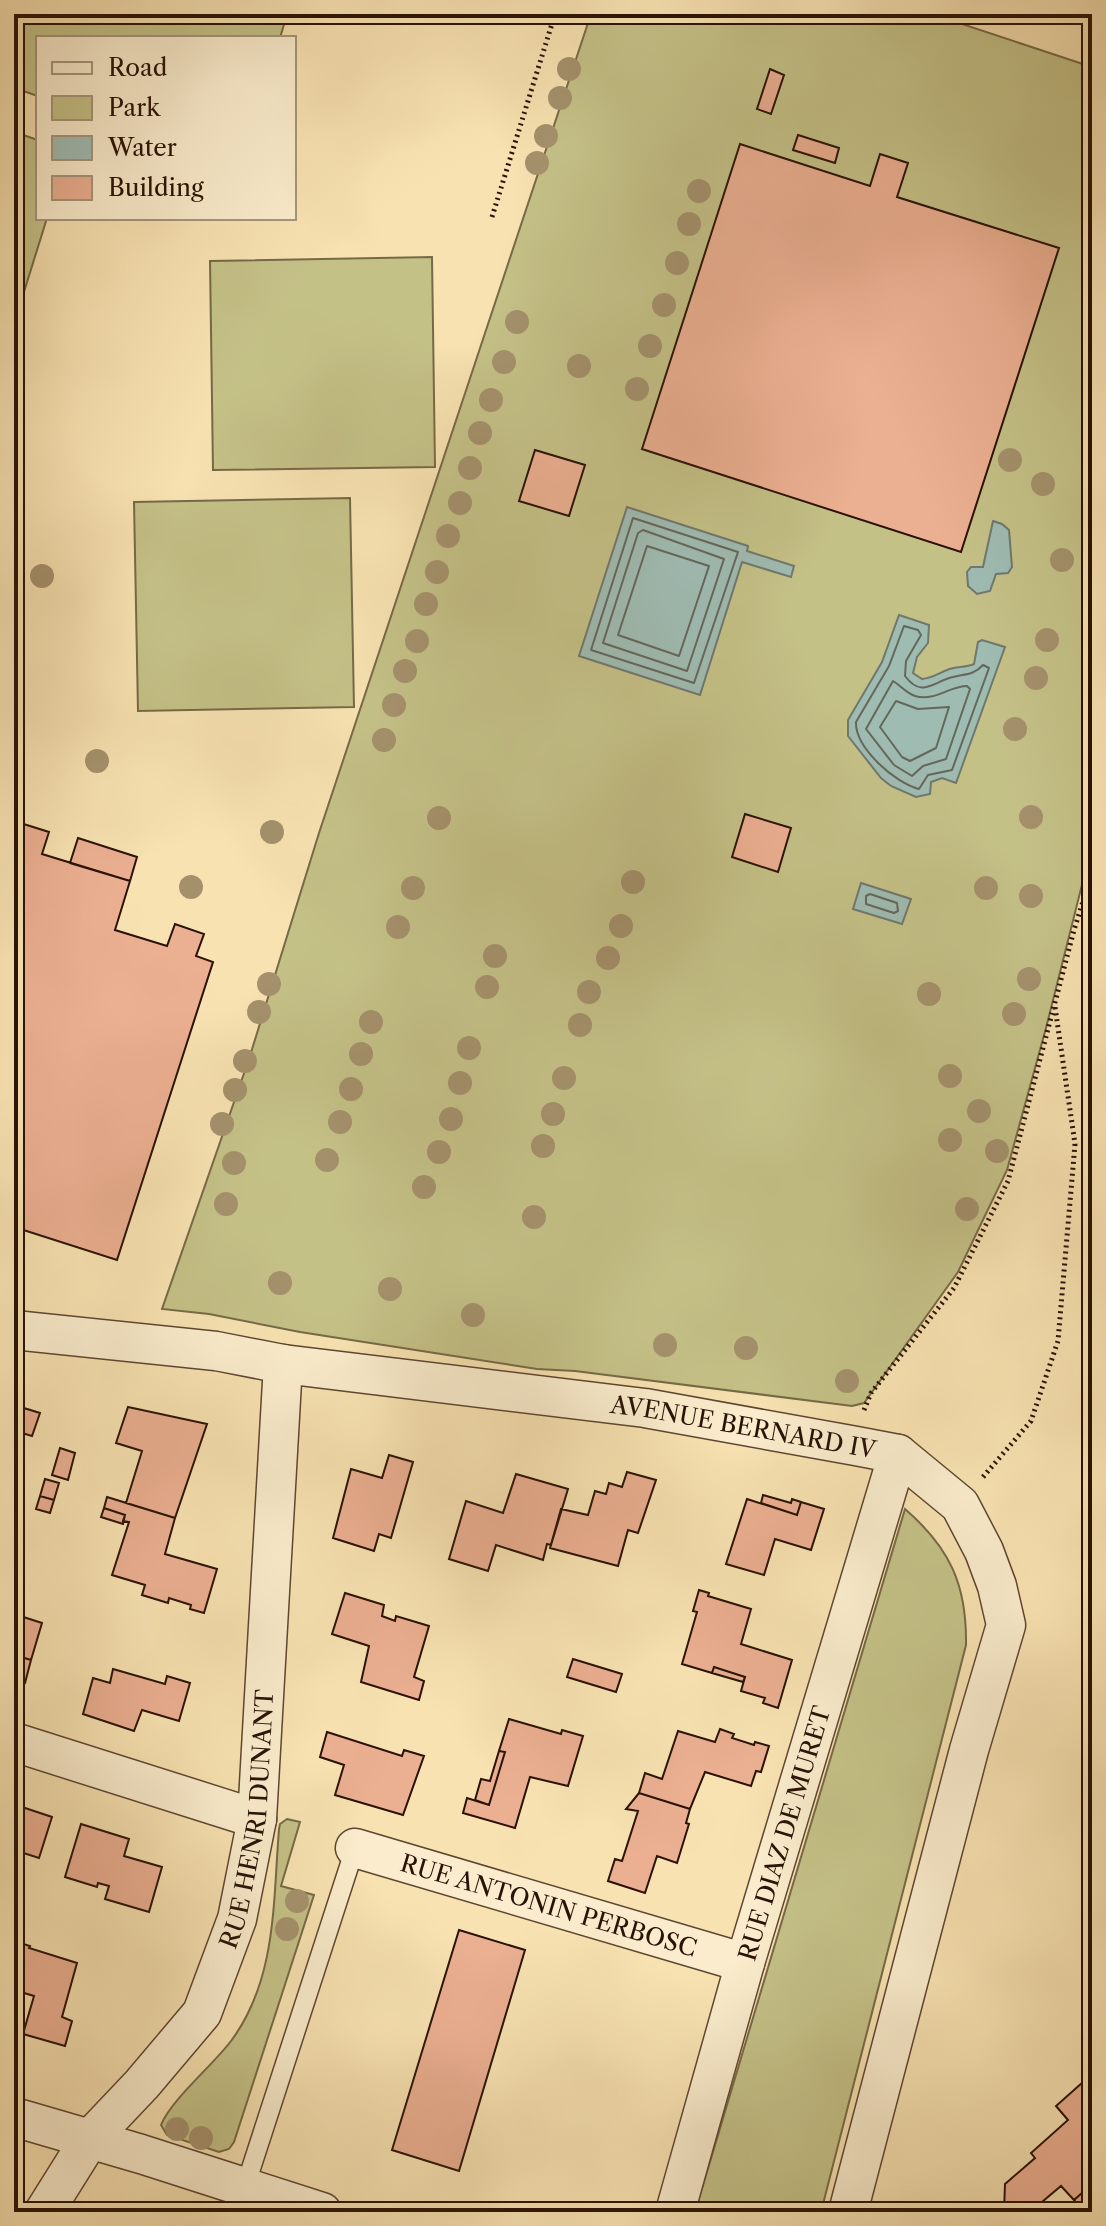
<svg xmlns="http://www.w3.org/2000/svg" width="1106" height="2226" font-family="'Libre Caslon Text',serif">
<rect width="100%" height="100%" fill="#f8e2b1"/>
<filter id="stains"><feTurbulence type="fractalNoise" baseFrequency=".0025" numOctaves="4"/><feColorMatrix values="0 0 0 0 .2 0 0 0 0 .09 0 0 0 0 .02 0 0 0 .5 -.17"/></filter>
<radialGradient id="worn" r=".72"><stop offset=".6" stop-color="#630" stop-opacity="0"/><stop offset="1" stop-color="#630" stop-opacity=".3"/></radialGradient>
<path fill="#c4c187" stroke="#766a46" stroke-width="2" d="M14 14H287L280 38H38V96L14 88Z
M591 14H932L1092 67V845L1046 1028 1007 1170 958 1272 864 1403 852 1406 575 1371 537 1369 300 1332 209 1314 162 1309 249 1059 319 833Z
M14 132 38 140V218H47L14 324Z
M432 257 435 467 213 470 210 261Z
M350 498 354 707 138 711 134 502Z
M905 1509C950 1548 967 1585 966 1645L821 2212H695Z
M287 1819 300 1822 281 1886 314 1895 234 2142 229 2149 219 2152 167 2135 161 2125C170 2101 214 2064 231 2041 277 1979 273 1902 279 1829L280 1824Z"/>
<path fill="#9fbcb3" stroke="#70786e" stroke-width="2" d="M627 507 748 546 747 551 794 566 791 577 742 562 700 695 579 656Z
M993 521 1002 524 1009 530 1012 567 1008 573 996 574 990 591 977 594 968 586 967 572 971 567H983Z
M899 615 929 625 928 643 917 657 913 673 922 679C933 678 937 674 947 670 956 666 965 668 974 664L978 642 982 640 1005 647 956 783 942 778 931 782 930 794 916 797 891 786 881 778 848 736V720L882 662Z
M861 883 911 899 902 924 853 909Z"/>
<g fill="none" stroke-linecap="round" stroke-linejoin="round">
<path stroke="#64675c" stroke-width="2" d="M633 518 738 552 694 683 591 650Z
M643 530 724 559 687 671 603 643 638 533Z
M647 546 709 566 679 656 618 635Z
M904 626 918 630 921 635 906 661 905 676C922 699 934 681 953 677 965 674 974 675 983 665L989 668 952 770 928 775 919 789C895 783 855 748 856 722L889 666Z
M893 681C900 685 906 693 915 696 935 702 949 686 967 686L970 689 946 759 923 766 912 776 894 765 866 729Z
M896 701 918 709 949 707 936 748 910 761 902 757 880 727Z
M870 894 897 903 898 911 894 913 866 904V896Z"/>
</g>
<path fill="#ebaf91" stroke="#291206" stroke-width="2" d="M770 69 784 75 771 114 757 109Z
M798 135 839 148 835 163 793 150Z
M740 144 870 186 880 154 908 163 897 197 1059 248 961 552 642 449Z
M535 450 585 465 569 516 519 501Z
M745 814 791 828 778 872 732 857Z
M14 821 49 832 42 854 130 881 115 930 167 946 175 924 204 934 196 956 213 962 117 1260 14 1227Z
M78 838 137 857 130 881 70 863Z
M14 1405 40 1413 32 1436 22 1433 14 1457Z
M128 1407 207 1424 175 1518 126 1503 142 1451 116 1443Z
M60 1448 75 1453 68 1480 52 1475Z
M389 1455 413 1462 391 1538 379 1534 374 1551 333 1538 351 1469 382 1478Z
M627 1472 656 1480 638 1533 628 1530 618 1566 550 1548 561 1509 588 1515 595 1491 606 1494 609 1483 622 1487Z
M516 1474 568 1489 551 1545 547 1544 543 1560 496 1545 488 1571 449 1559 466 1501 503 1513Z
M45 1479 59 1483 54 1500 40 1496Z
M763 1495 791 1503 792 1499 801 1502 797 1515 761 1503Z
M40 1496 54 1500 50 1513 36 1509Z
M107 1497 175 1518 165 1554 217 1569 204 1613 190 1609 191 1605 169 1598 168 1603 142 1595 145 1585 112 1575 129 1522 123 1521 125 1515 104 1508Z
M747 1499 797 1515 801 1502 824 1509 811 1550 775 1539 764 1575 726 1564Z
M104 1508 125 1515 123 1524 101 1517Z
M699 1590 709 1593 708 1596 751 1609 741 1644 792 1660 778 1708 763 1703 765 1698 741 1691 745 1677 714 1667 712 1673 682 1664 697 1612 693 1611Z
M345 1593 384 1605 382 1616 395 1621 396 1616 429 1626 414 1677 424 1681 419 1700 361 1682 369 1646 332 1634Z
M14 1614 42 1623 31 1660 14 1655Z
M14 1655 31 1660 25 1683 14 1680Z
M573 1659 622 1674 616 1692 567 1677Z
M714 1667 745 1677 743 1682 712 1673Z
M113 1669 165 1684 167 1676 190 1683 179 1721 142 1710 134 1731 83 1714 93 1678 110 1683Z
M509 1719 561 1734 562 1730 583 1736 568 1786 530 1777 515 1828 463 1813 467 1798 489 1805 505 1752 499 1751Z
M720 1729 734 1734 732 1738 754 1745 755 1742 769 1746 761 1772 756 1771 751 1786 705 1772 690 1809 639 1793 645 1773 662 1779 678 1731 715 1742Z
M327 1732 402 1756 404 1750 424 1756 403 1815 335 1795 344 1765 320 1757Z
M499 1751 505 1752 489 1805 475 1800 481 1779 490 1781Z
M639 1793 690 1809 686 1823 689 1824 677 1863 657 1856 645 1893 608 1881 615 1859 622 1861 638 1811 626 1809Z
M19 1806 52 1817 39 1858 14 1850V1823Z
M81 1824 129 1839 124 1856 162 1867 149 1912 105 1899 109 1886 98 1883 97 1887 65 1877Z
M459 1930 525 1950 459 2171 392 2150Z
M14 1941 30 1946 29 1948 77 1963 62 2017 72 2021 65 2046 23 2034 34 1996 14 1990Z
M1092 2074V2184L1074 2200 1061 2186 1042 2202V2212H1004L1005 2184 1035 2158 1031 2153 1068 2120 1056 2106Z
M1092 2184V2201L1083 2211 1074 2200Z"/>
<g fill="none" stroke-linecap="round" stroke-linejoin="round">
<g stroke="#5d4631" stroke-width="21">
<path id="lane" d="M245 2187 355 1848"/>
</g>
<g stroke="#5d4631" stroke-width="41">
<g id="street">
<path id="s1" d="M14 1330 216 1351 283 1364 645 1408 856 1446 898 1454 960 1505 984 1551 997 1586 1006 1625 969 1750 848 2212"/>
<path d="M14 1742 257 1819"/>
<path id="s2" d="M355 1848 745 1963"/>
<path d="M14 2117 141 2154 322 2212"/>
<path id="s3" d="M44 2212 89 2140 142 2084 202 2013 237 1919 257 1819 283 1364"/>
<path id="s4" d="M675 2212 745 1963 898 1454"/>
</g>
</g>
<path stroke="#291206" stroke-width="5" stroke-dasharray="2 4" stroke-linecap="butt" d="M492 217 555 14
M864 1410 871 1393 954 1288 1008 1181 1074 930 1092 873
M983 1477 1031 1421 1058 1341 1075 1144 1055 1007"/>
<use href="#lane" stroke="#faeccc" stroke-width="18"/>
<use href="#street" stroke="#faeccc" stroke-width="38"/>
</g>
<g fill="#a4916c">
<circle cx="569" cy="69" r="12"/>
<circle cx="560" cy="98" r="12"/>
<circle cx="546" cy="136" r="12"/>
<circle cx="537" cy="163" r="12"/>
<circle cx="699" cy="191" r="12"/>
<circle cx="689" cy="224" r="12"/>
<circle cx="677" cy="263" r="12"/>
<circle cx="664" cy="305" r="12"/>
<circle cx="517" cy="322" r="12"/>
<circle cx="650" cy="346" r="12"/>
<circle cx="504" cy="362" r="12"/>
<circle cx="579" cy="366" r="12"/>
<circle cx="637" cy="389" r="12"/>
<circle cx="491" cy="400" r="12"/>
<circle cx="480" cy="433" r="12"/>
<circle cx="1010" cy="460" r="12"/>
<circle cx="470" cy="468" r="12"/>
<circle cx="1043" cy="484" r="12"/>
<circle cx="460" cy="503" r="12"/>
<circle cx="448" cy="536" r="12"/>
<circle cx="1062" cy="560" r="12"/>
<circle cx="437" cy="572" r="12"/>
<circle cx="42" cy="576" r="12"/>
<circle cx="426" cy="604" r="12"/>
<circle cx="1047" cy="640" r="12"/>
<circle cx="417" cy="641" r="12"/>
<circle cx="405" cy="671" r="12"/>
<circle cx="1036" cy="678" r="12"/>
<circle cx="394" cy="705" r="12"/>
<circle cx="1015" cy="729" r="12"/>
<circle cx="384" cy="740" r="12"/>
<circle cx="97" cy="761" r="12"/>
<circle cx="1031" cy="817" r="12"/>
<circle cx="439" cy="818" r="12"/>
<circle cx="272" cy="832" r="12"/>
<circle cx="633" cy="882" r="12"/>
<circle cx="191" cy="887" r="12"/>
<circle cx="413" cy="888" r="12"/>
<circle cx="986" cy="888" r="12"/>
<circle cx="1031" cy="896" r="12"/>
<circle cx="621" cy="926" r="12"/>
<circle cx="398" cy="927" r="12"/>
<circle cx="495" cy="956" r="12"/>
<circle cx="608" cy="958" r="12"/>
<circle cx="1029" cy="979" r="12"/>
<circle cx="269" cy="984" r="12"/>
<circle cx="487" cy="987" r="12"/>
<circle cx="589" cy="992" r="12"/>
<circle cx="929" cy="994" r="12"/>
<circle cx="259" cy="1012" r="12"/>
<circle cx="1014" cy="1014" r="12"/>
<circle cx="371" cy="1022" r="12"/>
<circle cx="580" cy="1025" r="12"/>
<circle cx="469" cy="1048" r="12"/>
<circle cx="361" cy="1054" r="12"/>
<circle cx="245" cy="1061" r="12"/>
<circle cx="950" cy="1076" r="12"/>
<circle cx="564" cy="1078" r="12"/>
<circle cx="460" cy="1083" r="12"/>
<circle cx="351" cy="1089" r="12"/>
<circle cx="235" cy="1090" r="12"/>
<circle cx="979" cy="1111" r="12"/>
<circle cx="553" cy="1114" r="12"/>
<circle cx="451" cy="1119" r="12"/>
<circle cx="340" cy="1122" r="12"/>
<circle cx="222" cy="1124" r="12"/>
<circle cx="950" cy="1140" r="12"/>
<circle cx="543" cy="1146" r="12"/>
<circle cx="997" cy="1151" r="12"/>
<circle cx="439" cy="1152" r="12"/>
<circle cx="327" cy="1160" r="12"/>
<circle cx="234" cy="1163" r="12"/>
<circle cx="424" cy="1187" r="12"/>
<circle cx="226" cy="1204" r="12"/>
<circle cx="967" cy="1209" r="12"/>
<circle cx="534" cy="1217" r="12"/>
<circle cx="280" cy="1283" r="12"/>
<circle cx="390" cy="1289" r="12"/>
<circle cx="473" cy="1315" r="12"/>
<circle cx="665" cy="1345" r="12"/>
<circle cx="746" cy="1348" r="12"/>
<circle cx="847" cy="1381" r="12"/>
<circle cx="297" cy="1901" r="12"/>
<circle cx="287" cy="1929" r="12"/>
<circle cx="177" cy="2129" r="12"/>
<circle cx="201" cy="2138" r="12"/>
</g>
<g text-anchor="middle" dominant-baseline="central" stroke-width="8" stroke-linejoin="round" paint-order="stroke">
<g font-size="24" fill="#291206" stroke="#faeccc">
<text stroke="none"><textPath href="#s1" startOffset="736">AVENUE BERNARD IV</textPath></text>
<text stroke="none"><textPath href="#s3" startOffset="456">RUE HENRI DUNANT</textPath></text>
<text stroke="none"><textPath href="#s4" startOffset="394">RUE DIAZ DE MURET</textPath></text>
<text stroke="none"><textPath href="#s2" startOffset="202">RUE ANTONIN PERBOSC</textPath></text>
</g>
</g>
<rect width="1106" height="2226" fill="none" stroke="#f8e2b1" stroke-width="48"/>
<rect x="16" y="16" width="1074" height="2194" fill="none" stroke="#291206" stroke-width="4"/>
<rect x="24" y="24" width="1058" height="2178" fill="none" stroke="#291206" stroke-width="2"/>
<rect x="36" y="36" width="260" height="184" fill="#faeccc" stroke="#a6957d" stroke-width="2"/>
<rect x="52" y="62" width="40" height="12" fill="#faeccc" stroke="#a6957d" stroke-width="2"/>
<text x="108" y="76" font-size="24" fill="#291206">Road</text>
<rect x="52" y="96" width="40" height="24" fill="#c4c187" stroke="#a6957d" stroke-width="2"/>
<text x="108" y="116" font-size="24" fill="#291206">Park</text>
<rect x="52" y="136" width="40" height="24" fill="#9fbcb3" stroke="#a6957d" stroke-width="2"/>
<text x="108" y="156" font-size="24" fill="#291206">Water</text>
<rect x="52" y="176" width="40" height="24" fill="#ebaf91" stroke="#a6957d" stroke-width="2"/>
<text x="108" y="196" font-size="24" fill="#291206">Building</text>
<rect width="100%" height="100%" filter="url(#stains)"/>
<rect width="100%" height="100%" fill="url(#worn)"/>
</svg>
